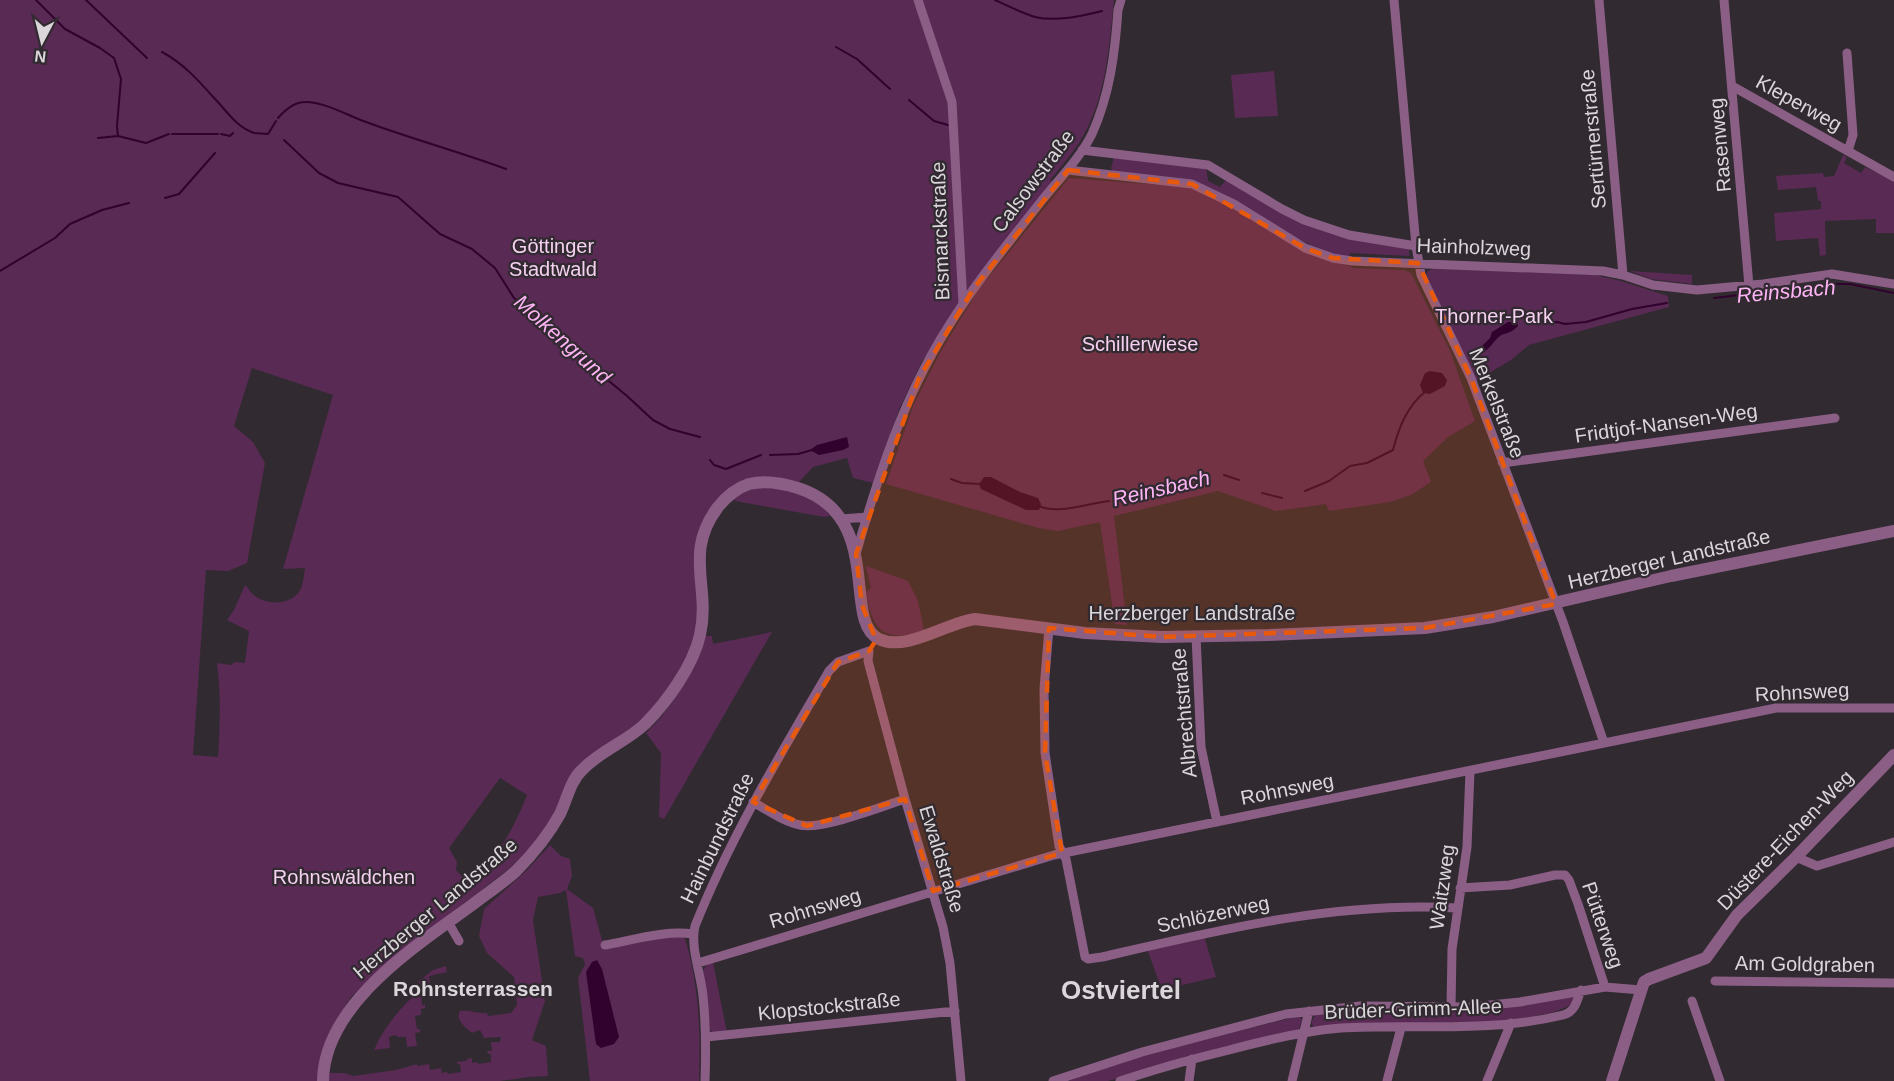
<svg xmlns="http://www.w3.org/2000/svg" width="1894" height="1081" font-family="Helvetica,sans-serif">
<rect width="100%" height="100%" fill="#312a30"/>
<path fill="#582a54" fill-rule="evenodd" d="M0 0H1114C1109 48 1106 101 1079 143 1070 156 1060 168 1050 180L1053 182C1008 239 959 295 925 360L923 359 900 407 873 483 853 478 847 458 813 467 799 482 761 479 704 520 699 612 695 637 682 667 669 690 645 718 582 763 545 833 510 868 386 964 351 997 337 1019 329 1034 319 1073H344L353 1076 396 1070 417 1064V1066L429 1064 430 1070 441 1068 442 1073 447 1072 448 1074 461 1072 460 1064H457V1062L466 1061 467 1059 472 1058V1063L477 1062 478 1064 491 1062V1054H488L487 1051H492L491 1042H500L501 1037 484 1038 480 1030 472 1033C465 1027 455 1020 460 1011 470 1010 479 1014 487 1013L488 1016 511 1013 517 1005 514 977 487 953 479 936 484 909 527 870 550 845 561 856 570 859 572 876 567 889 593 908 604 947 652 938 683 936 685 939C699 983 701 1035 699 1081H590L578 978 585 964 583 958 575 956 566 890 560 893 538 897 533 920 545 1001 532 1040 546 1046 548 1076 529 1077 500 1081H0ZM252 368 333 395 283 569 305 568C304 575 303 586 299 592 289 605 267 605 255 596 251 593 248 588 245 585L234 610 227 620 249 631 245 663 235 662 231 665 217 663C221 694 220 725 218 757L193 755 206 570 228 571 247 563 265 463 253 442 234 426ZM500 778 527 795C513 830 498 858 468 883L456 870 457 862 449 848Z
M1274 71 1278 116 1235 118 1231 75Z
M1843 155 1847 157 1844 163 1861 173 1865 167 1894 181V233H1876V219L1825 221 1826 255 1820 256 1818 238 1776 241 1774 213 1821 209V201H1818L1816 187 1778 190 1776 176 1823 173 1824 177 1834 176Z
M1114 157 1206 167 1208 181 1220 187 1227 179 1279 210 1409 248V256L1350 253 1349 257C1299 248 1262 213 1217 191 1186 175 1147 176 1113 172L1111 168Z
M1069 178 1186 187 1204 191 1304 250 1354 268 1404 270 1411 273 1450 351 1475 421 1448 437 1423 461 1431 482 1411 495 1390 502 1329 511 1326 504 1276 511 1218 491 1114 516 1127 625 1115 624 1100 522 1058 531 1039 528 886 484 913 406 941 351 979 289Z
M1433 268 1595 275 1621 281 1668 296 1669 307 1529 345 1511 360 1476 381 1426 276 1427 272Z
M1630 271 1692 275V284L1651 279Z
M755 488C779 486 816 495 830 516L824 517 735 501V497Z
M866 566 908 581 918 601 924 630C884 645 872 629 866 592L871 588Z
M772 632 664 819 659 817 661 753 646 733C674 706 692 673 706 636H712L713 644Z
M1203 937 1205 939 1216 977 1162 990 1147 949Z
M713 962 727 1033H714L709 1030 703 971 707 964Z
M446 966 447 972 429 976 430 984 426 985 427 991 421 992 422 1005H425V1008L421 1009V1015L415 1016 417 1029H420V1032L415 1033 417 1046 407 1047 406 1037H397V1035L389 1037 390 1048 374 1050C385 1025 402 1005 423 988L418 982 433 970Z
M1572 995 1574 997 1572 1003C1544 1029 1360 1026 1314 1027 1309 1023 1313 1018 1317 1014Z
M1299 1016 1302 1020 1299 1029 1108 1081H1068L1141 1056Z"/>
<path fill="#31022e" d="M1508 322H1517L1518 326C1509 335 1506 332 1500 336 1492 342 1492 348 1480 354L1478 350 1490 338 1492 332Z
M1430 371 1442 373 1447 380 1445 386 1430 394 1423 393 1420 385 1425 373Z
M847 437 849 447 843 450 819 455 810 450 817 445Z
M984 477H991L1020 492 1038 498 1041 504 1039 510H1026L981 489 979 484Z
M597 960 602 969 619 1037 614 1044 601 1048 596 1044 586 972 592 962Z"/>
<g fill="none" stroke-linecap="round" stroke-linejoin="round">
<path stroke="#31022e" stroke-width="2" d="M36 0 65 29 100 48 114 58 121 79 117 126 118 136
M86 0 147 58
M995 0C1008 6 1022 13 1035 17 1056 22 1082 16 1102 11
M836 47 857 59 890 89
M162 52C183 63 199 81 215 99 227 111 236 127 254 133 258 134 264 133 268 134L276 121
M909 100 934 121 948 125
M278 118C285 110 294 102 305 102 322 101 349 116 366 122 412 139 460 152 506 169
M172 134H218
M221 134 230 136 233 133
M98 138 118 136 146 143 169 134
M284 140 319 173 338 183 398 197 440 234 472 249 495 268 514 298 535 314 562 342 627 396 653 420 670 429 700 437
M165 198 179 194 215 153
M0 271 55 238 70 224 102 210 129 203
M1714 298 1834 284H1850L1894 293
M1543 323 1557 322 1565 324 1586 322 1632 309 1667 303
M770 455 798 454 812 450
M710 460 714 465 726 469 761 455
M1224 475 1239 480
M951 479 962 483 980 484
M1189 480 1207 474
M1305 491 1329 481 1350 466 1367 463 1393 450C1399 427 1407 406 1426 391
M1262 493 1282 498
M1142 496 1169 491 1176 487
M1039 506C1058 515 1089 503 1109 501"/>
<path stroke="#8b5e86" stroke-width="9" d="M918 0 952 102 963 304
M1394 0 1416 246 1421 275 1471 378 1563 622 1604 743
M1599 0 1623 275
M1724 0 1749 286
M1847 53 1853 135 1848 151
M1732 86 1894 177
M1082 150 1208 165 1282 209 1304 220 1349 235 1416 246
M1068 170 1192 184 1234 204 1305 248 1333 258 1352 261 1603 271 1623 275 1653 285 1697 290 1763 284 1832 274 1894 284
M1502 462H1510L1835 418
M842 519 867 517
M856 554C878 476 904 396 948 327 976 282 1010 241 1043 199 1060 178 1080 158 1092 134 1110 94 1115 53 1118 10L1121 0
M1049 628 1044 689 1045 753 1059 846 1066 859 1085 957 1088 959 1102 957C1218 930 1336 901 1457 908
M1196 636 1201 747 1217 822
M869 651 868 661 905 799 943 927 950 963 961 1081
M753 802C767 810 784 822 800 825 822 830 881 807 905 799
M1796 857 1817 866 1894 842
M1460 888 1510 885 1555 875H1565L1569 880 1578 904 1605 987
M448 922 459 941
M605 945C633 940 665 930 693 934
M698 963 1054 855 1776 708H1894
M1715 981 1894 983
M1692 1001 1720 1081
M1451 1008 1452 949 1467 847 1470 771
M706 1037 955 1011
M705 1081C706 1053 706 1024 703 996 701 974 690 947 695 926 731 836 780 755 829 671L838 662 869 651
M1053 1081 1142 1052 1286 1014 1360 1006 1471 1007 1520 1002 1605 987 1641 990
M1120 1081C1156 1069 1192 1059 1229 1050 1266 1040 1303 1031 1341 1028 1415 1024 1490 1033 1563 1015 1575 1012 1577 1001 1581 990
M1189 1081 1192 1059
M1292 1081 1309 1011
M1387 1081 1401 1028
M1487 1081 1511 1023"/>
<path stroke="#8b5e86" stroke-width="12" d="M323 1081C324 1004 416 946 472 905 486 894 503 883 516 871 533 854 548 836 560 814 567 800 570 781 582 770 600 751 626 742 645 724 667 702 693 666 700 635 711 587 683 553 718 507 726 497 737 488 749 484 765 480 782 483 798 488 886 517 841 621 879 639 906 652 946 623 975 619L1085 633 1162 637 1269 635 1425 628 1493 617 1671 576 1894 531
M1612 1081 1644 982 1649 979 1706 958 1737 915 1796 857 1894 755"/>
</g>
<path fill="#e8590c" fill-opacity="0.2" stroke="#e8590c" stroke-width="4.5" stroke-dasharray="12 8" stroke-linejoin="round" d="M1068 170 1192 184 1305 248 1333 258 1418 263 1471 378 1556 604 1425 628 1162 637 1049 628 1045 753 1062 853 933 891 905 799 807 826 753 802 838 662 869 651 876 640 862 605 856 554 919 378 974 288Z"/>
<g text-anchor="middle" dominant-baseline="central" stroke-width="4.5" stroke-linejoin="round" paint-order="stroke">
<g font-size="20" fill="#dad6da" stroke="#312a30">
<text transform="translate(1799 103) rotate(29)">Kleperweg</text>
<text transform="translate(1593 139) rotate(-95)">Sertürnerstraße</text>
<text transform="translate(1720 145) rotate(-95)">Rasenweg</text>
<text transform="translate(1033 181) rotate(-53)">Calsowstraße</text>
<text transform="translate(940 231) rotate(-92)">Bismarckstraße</text>
<text transform="translate(1474 247) rotate(2)">Hainholzweg</text>
<text transform="translate(1497 403) rotate(68)">Merkelstraße</text>
<text transform="translate(1666 423) rotate(-8)">Fridtjof-Nansen-Weg</text>
<text transform="translate(1669 559) rotate(-13)">Herzberger Landstraße</text>
<text x="1192" y="613">Herzberger Landstraße</text>
<text transform="translate(1802 692) rotate(-3)">Rohnsweg</text>
<text transform="translate(1184 713) rotate(-95)">Albrechtstraße</text>
<text transform="translate(1287 789) rotate(-11)">Rohnsweg</text>
<text transform="translate(717 838) rotate(-64)">Hainbundstraße</text>
<text transform="translate(1785 840) rotate(-46)">Düstere-Eichen-Weg</text>
<text transform="translate(942 859) rotate(73)">Ewaldstraße</text>
<text transform="translate(1442 887) rotate(-82)">Waitzweg</text>
<text transform="translate(435 908) rotate(-40)">Herzberger Landstraße</text>
<text transform="translate(815 908) rotate(-17)">Rohnsweg</text>
<text transform="translate(1213 914) rotate(-12)">Schlözerweg</text>
<text transform="translate(1603 925) rotate(71)">Pütterweg</text>
<text transform="translate(1805 964) rotate(1)">Am Goldgraben</text>
<text transform="translate(829 1006) rotate(-6)">Klopstockstraße</text>
<text transform="translate(1413 1009) rotate(-2)">Brüder-Grimm-Allee</text>
</g>
<g font-size="20" fill="#f5d0f0" stroke="#312a30">
<text x="553" y="246">Göttinger<tspan x="553" dy="23">Stadtwald</tspan></text>
<text x="1494" y="316">Thorner-Park</text>
<text x="1140" y="344">Schillerwiese</text>
<text x="344" y="877">Rohnswäldchen</text>
</g>
<g font-size="21" font-style="italic" fill="#feb4f5" stroke="#312a30">
<text transform="translate(1786 291) rotate(-5)">Reinsbach</text>
<text transform="translate(563 339) rotate(42)">Molkengrund</text>
<text transform="translate(1161 488) rotate(-13)">Reinsbach</text>
</g>
<g font-size="21" font-weight="bold" fill="#dad6da" stroke="#312a30">
<text x="473" y="988">Rohnsterrassen</text>
</g>
<g font-size="26" font-weight="bold" fill="#dad6da" stroke="#312a30">
<text x="1121" y="990">Ostviertel</text>
</g>
</g>
<g transform="translate(42 42) rotate(187)" stroke="#312a30" stroke-width="4.5" paint-order="stroke">
<path d="M0-4.5L10 22L0 15L-10 22Z" fill="#dad6da"/>
<text y="-9" font-size="16" font-weight="bold" text-anchor="middle" fill="#dad6da">N</text>
</g>
</svg>
